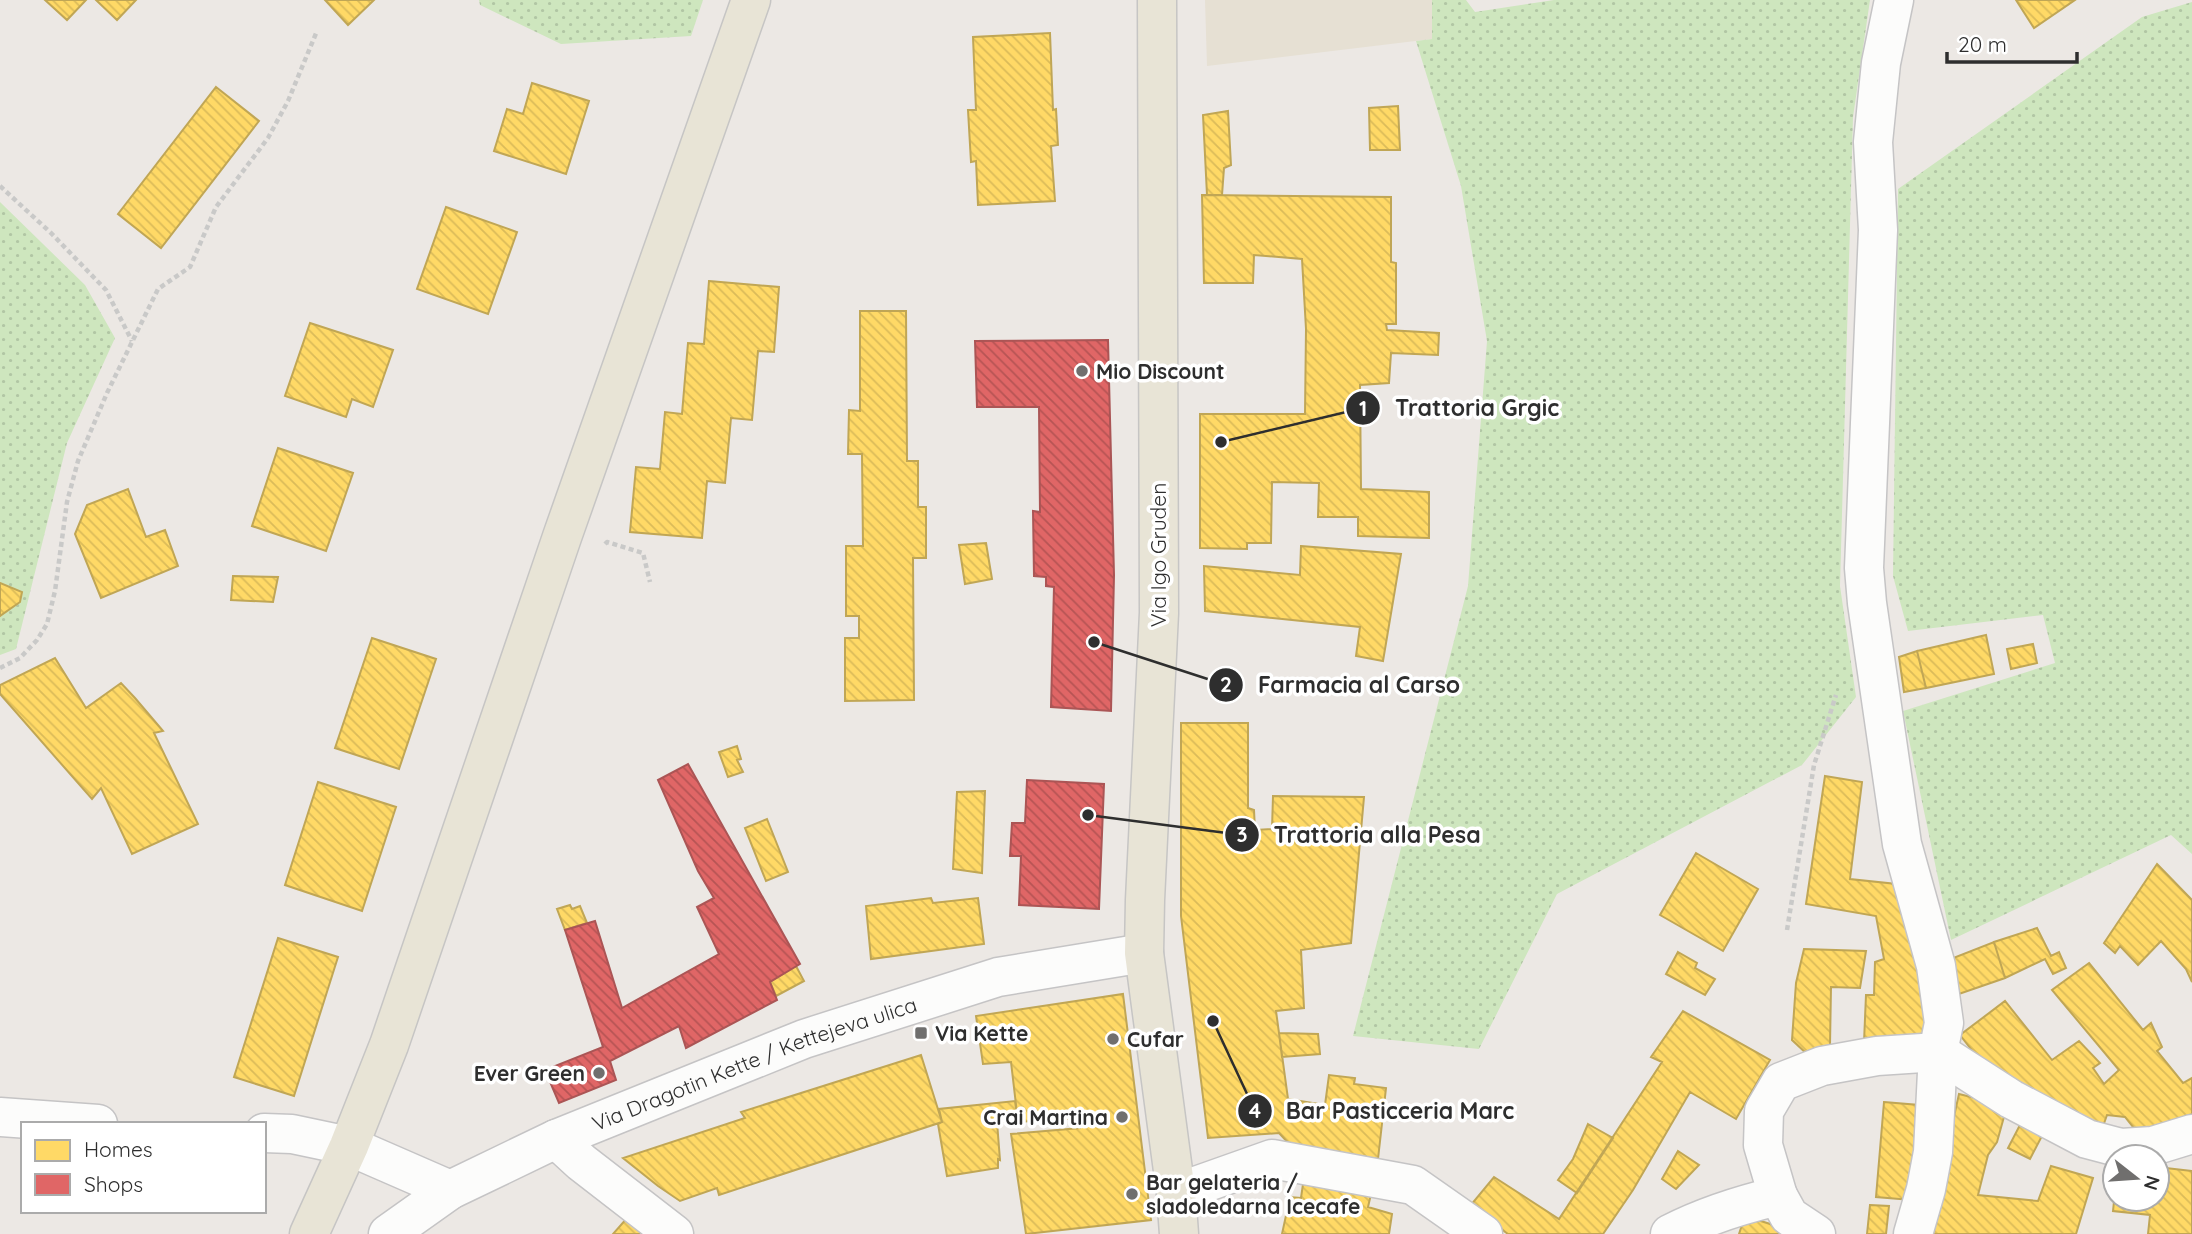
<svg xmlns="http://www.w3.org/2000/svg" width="2192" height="1234" font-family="Quicksand,sans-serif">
<defs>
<pattern id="grass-dots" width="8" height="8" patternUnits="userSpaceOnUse" patternTransform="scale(1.75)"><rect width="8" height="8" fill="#cee6be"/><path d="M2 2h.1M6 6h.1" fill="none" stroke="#b1c6a4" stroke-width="1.8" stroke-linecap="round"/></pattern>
<pattern id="homes-back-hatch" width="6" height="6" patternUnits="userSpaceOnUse" patternTransform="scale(1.75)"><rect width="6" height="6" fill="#ffd966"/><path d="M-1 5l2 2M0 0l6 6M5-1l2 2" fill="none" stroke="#dbbb59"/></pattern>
<pattern id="shops-back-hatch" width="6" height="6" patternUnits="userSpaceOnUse" patternTransform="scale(1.75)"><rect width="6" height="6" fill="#e06666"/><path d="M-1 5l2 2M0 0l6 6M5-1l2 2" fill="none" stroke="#b65454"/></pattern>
</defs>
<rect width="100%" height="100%" fill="#ece8e4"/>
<path fill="#e6e0d3" d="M1205 0H1432V39L1207 66Z"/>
<path fill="url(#grass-dots)" d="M479 0H703L691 36 561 44 480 5Z
M1432 0H1466L1475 12 1554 0H1870L1853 117 1840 586 1856 697 1802 765 1557 894 1479 1049 1353 1036 1468 586 1487 341 1461 186 1416 41 1432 39Z
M2192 2V854L2171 835 1951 940 1903 711 2055 663 2043 615 1908 631 1893 576 1898 189 2142 17Z
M0 202 85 285 115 338 67 443 16 649 0 655Z"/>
<path fill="url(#homes-back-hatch)" stroke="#c0a655" stroke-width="2" d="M45 0H86L67 20Z
M96 0H136L117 20Z
M325 0H374L348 25Z
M2016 0H2075L2034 28Z
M1050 33 1053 110 1056 109 1058 145 1051 146 1055 201 978 205 976 161 971 162 968 110H976L973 37Z
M532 83 589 101 566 174 494 151 507 109 523 114Z
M216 87 259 121 161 248 118 214Z
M1398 106 1400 150H1370L1369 108Z
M1228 111 1231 165 1224 168 1222 195H1207L1203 115Z
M1202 195 1391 197V262L1396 263V324H1386L1387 330 1439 333 1438 355 1391 353 1389 383 1360 385 1361 489 1429 492V538L1358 536V517H1318L1319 483 1272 482 1271 543H1247V549L1200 548V414H1305L1306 329 1302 259 1254 255 1253 283H1204Z
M446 207 517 232 488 314 417 289Z
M709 281 779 287 774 352 758 351 752 420 731 418 725 483 707 481 702 538 630 532 636 467 660 469 665 412 682 414 688 343 704 344Z
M860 311H906L907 461H918V507H926V558H913L914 700 845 701V638H859V616H846V546H863L862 454H848L849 410 860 411Z
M310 323 393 350 373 407 352 399 346 417 285 396Z
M278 448 353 473 326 551 252 526Z
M128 489 146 537 165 530 178 566 101 598 75 534 87 505Z
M986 543 992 579 965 584 959 545Z
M1301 546 1401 554 1383 661 1356 656 1360 627 1205 611 1204 566 1300 575Z
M233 576 278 577 273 602 231 600Z
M0 583 22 592 20 602 0 616Z
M1986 635 1994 674 1926 688 1917 651Z
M372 638 436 659 399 769 335 748Z
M2033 644 2037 663 2011 669 2007 649Z
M1917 651 1926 688 1904 692 1899 657Z
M55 658 86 708 121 683 135 698 163 731 154 733 198 824 132 854 101 788 92 799 0 694V685Z
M1181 723H1248V808L1254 810 1255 830 1272 829 1273 796 1364 797 1351 943 1301 950 1304 1008 1276 1011 1288 1099 1325 1105 1329 1075 1355 1078 1354 1084 1386 1088 1378 1159 1293 1148 1279 1133 1208 1138 1181 916Z
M737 746 741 759 737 760 743 772 728 777 719 752Z
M1825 776 1862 782 1850 879 1906 885 1927 1033 1864 1042 1866 995H1874L1875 962 1884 959 1876 916 1806 904Z
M318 782 396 807 362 911 285 885Z
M985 791 982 873 953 869 957 792Z
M767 819 788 872 766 881 745 828Z
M1696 853 1758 889 1723 951 1660 915Z
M2157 864 2192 900V982L2186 969 2161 941 2138 965 2120 946 2115 953 2104 943Z
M931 898 933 903 978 898 984 944 871 959 866 906Z
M570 905 572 909 580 906 587 923 565 930 557 909Z
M2037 928 2051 956 2059 952 2066 968 2053 974 2045 959 2005 978 1994 942Z
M278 938 338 957 294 1096 234 1077Z
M1994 942 2005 978 1956 995 1943 962Z
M1804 949 1866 951 1860 988 1831 987 1830 1045 1807 1054 1792 1040 1796 983Z
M1678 952 1697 963 1695 968 1715 979 1705 995 1666 974Z
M2089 963 2143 1030 2151 1023 2162 1047 2157 1051 2183 1083 2192 1078V1114L2141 1137 2125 1117 2107 1115 2101 1132 1998 1084 1960 1035 2005 1001 2052 1060 2079 1041 2100 1063 2093 1068 2104 1084 2119 1070 2052 990Z
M796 966 804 981 776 996 770 982Z
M1123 994 1151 1220 1026 1234 1011 1134 1080 1128 1078 1118 1018 1122 1011 1062 983 1064 976 1016Z
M1683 1011 1770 1060 1736 1119 1690 1092 1633 1190 1603 1234H1508L1470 1206 1494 1177 1559 1219 1662 1062 1651 1057Z
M1279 1033 1318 1034 1320 1054 1282 1057Z
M921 1055 942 1122 719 1195 717 1188 680 1201 658 1186 623 1158 745 1118 741 1112Z
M1959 1094 2007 1106 1997 1142 1988 1155 1978 1195 2038 1201 2051 1166 2093 1178 2076 1234H1928Z
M1015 1101 1018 1122H997L1000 1160 998 1159V1168L947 1176 938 1124 942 1122 939 1109Z
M1884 1102 1919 1105 1911 1200 1876 1197Z
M2021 1123 2044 1132 2030 1159 2008 1148Z
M1588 1124 1613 1138 1577 1193 1558 1180 1573 1159Z
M1678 1151 1699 1165 1676 1189 1662 1179Z
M2157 1167 2192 1171V1234H2148L2150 1215 2113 1211 2115 1192V1199H2157Z
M1303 1184 1372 1190 1368 1207 1392 1214 1389 1234H1282L1290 1197 1301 1198Z
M1870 1205 1889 1206 1886 1234H1867Z
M1745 1216 1786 1229 1785 1234H1739Z
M628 1217 647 1234H613Z"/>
<path fill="url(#shops-back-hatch)" stroke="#ab5555" stroke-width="2" d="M1108 340 1114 575 1111 711 1051 707 1054 587 1046 586V577L1034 576 1033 511 1040 512 1039 407H977L975 341Z
M688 764 800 964 770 982 777 1000 686 1048 679 1026 610 1061 616 1080 559 1103 545 1070 603 1047 565 930 595 921 622 1008 719 954 697 907 714 898 698 871 658 780Z
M1027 780 1104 784 1099 909 1019 905 1021 856H1010L1012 823H1025Z"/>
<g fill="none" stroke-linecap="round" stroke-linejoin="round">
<g stroke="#c5c4c5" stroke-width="41">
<g id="minor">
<path d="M1894 0 1881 63 1873 142 1878 230 1864 568 1867 603 1902 844 1936 966 1944 1023 1938 1052 1933 1152 1926 1189 1913 1234"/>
<path d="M0 1117 98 1124"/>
<path d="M264 1133 292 1134 349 1146 450 1190"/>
<path d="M556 1139 581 1162 674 1234"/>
<path d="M1176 1193 1272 1159 1413 1185 1483 1234"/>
<path d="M1778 1196 1789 1216 1816 1234"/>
<path id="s1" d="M388 1234 450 1190 556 1139 804 1039 998 977 1144 953"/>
<path d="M1670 1234C1705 1216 1740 1205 1778 1196L1763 1145 1764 1111 1781 1082 1822 1066 1877 1056 1938 1052 2011 1099 2087 1139 2121 1148 2153 1146 2192 1134"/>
</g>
</g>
<g stroke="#c6c5c4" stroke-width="41">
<path id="major" d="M1157 0 1159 613 1145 900 1144 953 1176 1193 1179 1234
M309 1234 349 1146 389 1045 562 537 751 0"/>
</g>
<path stroke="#c9c9c8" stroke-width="4.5" stroke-dasharray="5 3.5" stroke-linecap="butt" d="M0 186 51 233 106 290 132 341
M605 544 607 542 643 553 650 582
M0 668 20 658 37 640 47 624 55 591 67 502 78 461 107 393 158 289 190 267 216 207 268 138 288 101 317 31
M1787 930 1814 765 1836 695"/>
<use href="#minor" stroke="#fcfcfb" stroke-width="38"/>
<use href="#major" stroke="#e8e4d6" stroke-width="38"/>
</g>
<g fill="#706f6e" stroke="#fff" stroke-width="2.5">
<circle cx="1082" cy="371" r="7"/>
<rect x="914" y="1026" width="14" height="14" rx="3.5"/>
<circle cx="1113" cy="1039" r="7"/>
<circle cx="599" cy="1073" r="7"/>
<circle cx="1122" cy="1117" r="7"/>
<circle cx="1132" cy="1194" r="7"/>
</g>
<g text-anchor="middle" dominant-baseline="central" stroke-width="7" stroke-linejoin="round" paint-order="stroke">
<g font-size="21" font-weight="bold" fill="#2e2e2e" stroke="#fff" text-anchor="start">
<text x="1096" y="371">Mio Discount</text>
<text x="935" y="1033">Via Kette</text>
<text x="1127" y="1039">Cufar</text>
<text x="585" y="1073" text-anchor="end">Ever Green</text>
<text x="1108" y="1117" text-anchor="end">Crai Martina</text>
<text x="1146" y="1182">Bar gelateria /<tspan x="1146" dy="24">sladoledarna Icecafe</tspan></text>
</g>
<g font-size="21" fill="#2e2e2e" stroke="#fff">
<text transform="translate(1158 555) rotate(-90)">Via Igo Gruden</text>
<text stroke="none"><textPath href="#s1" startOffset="406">Via Dragotin Kette / Kettejeva ulica</textPath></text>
</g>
</g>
<path fill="none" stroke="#2e2e2e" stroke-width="2.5" d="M1221 442L1363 408M1094 642L1226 685M1088 815L1242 835M1213 1021L1255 1111"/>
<g fill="#2e2e2e" stroke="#fff" stroke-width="2.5">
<circle cx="1221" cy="442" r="7"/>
<circle cx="1094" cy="642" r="7"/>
<circle cx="1088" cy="815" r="7"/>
<circle cx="1213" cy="1021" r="7"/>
<circle cx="1363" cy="408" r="18"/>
<circle cx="1226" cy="685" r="18"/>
<circle cx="1242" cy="835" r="18"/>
<circle cx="1255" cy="1111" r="18"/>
</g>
<g font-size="21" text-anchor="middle" font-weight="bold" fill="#fff">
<text x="1363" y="416">1</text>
<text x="1226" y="692">2</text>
<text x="1242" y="842">3</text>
<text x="1255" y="1118">4</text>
</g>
<g font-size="23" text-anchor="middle" font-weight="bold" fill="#2e2e2e" stroke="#fff" stroke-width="7" stroke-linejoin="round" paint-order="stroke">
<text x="1477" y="416">Trattoria Grgic</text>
<text x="1359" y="693">Farmacia al Carso</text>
<text x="1377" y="843">Trattoria alla Pesa</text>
<text x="1400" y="1119">Bar Pasticceria Marc</text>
</g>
<rect x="21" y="1122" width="245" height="91" fill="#ffffff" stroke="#ababab" stroke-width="2"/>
<rect x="35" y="1140" width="35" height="21" fill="#ffd966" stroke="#ababab" stroke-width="2"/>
<text x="84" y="1157" font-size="21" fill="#2e2e2e">Homes</text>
<rect x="35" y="1174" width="35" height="21" fill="#e06666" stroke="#ababab" stroke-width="2"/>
<text x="84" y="1192" font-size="21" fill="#2e2e2e">Shops</text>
<g transform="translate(2136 1178) rotate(107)"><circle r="33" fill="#ffffff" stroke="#ababab" stroke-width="2"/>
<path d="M0-5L12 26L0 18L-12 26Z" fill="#706f6e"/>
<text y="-10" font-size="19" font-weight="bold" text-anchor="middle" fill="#2e2e2e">N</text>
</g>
<path d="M1947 52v10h130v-10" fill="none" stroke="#2e2e2e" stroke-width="3.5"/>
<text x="1958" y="52" font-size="21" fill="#2e2e2e" stroke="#ffffff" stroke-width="5" paint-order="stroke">20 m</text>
</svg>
